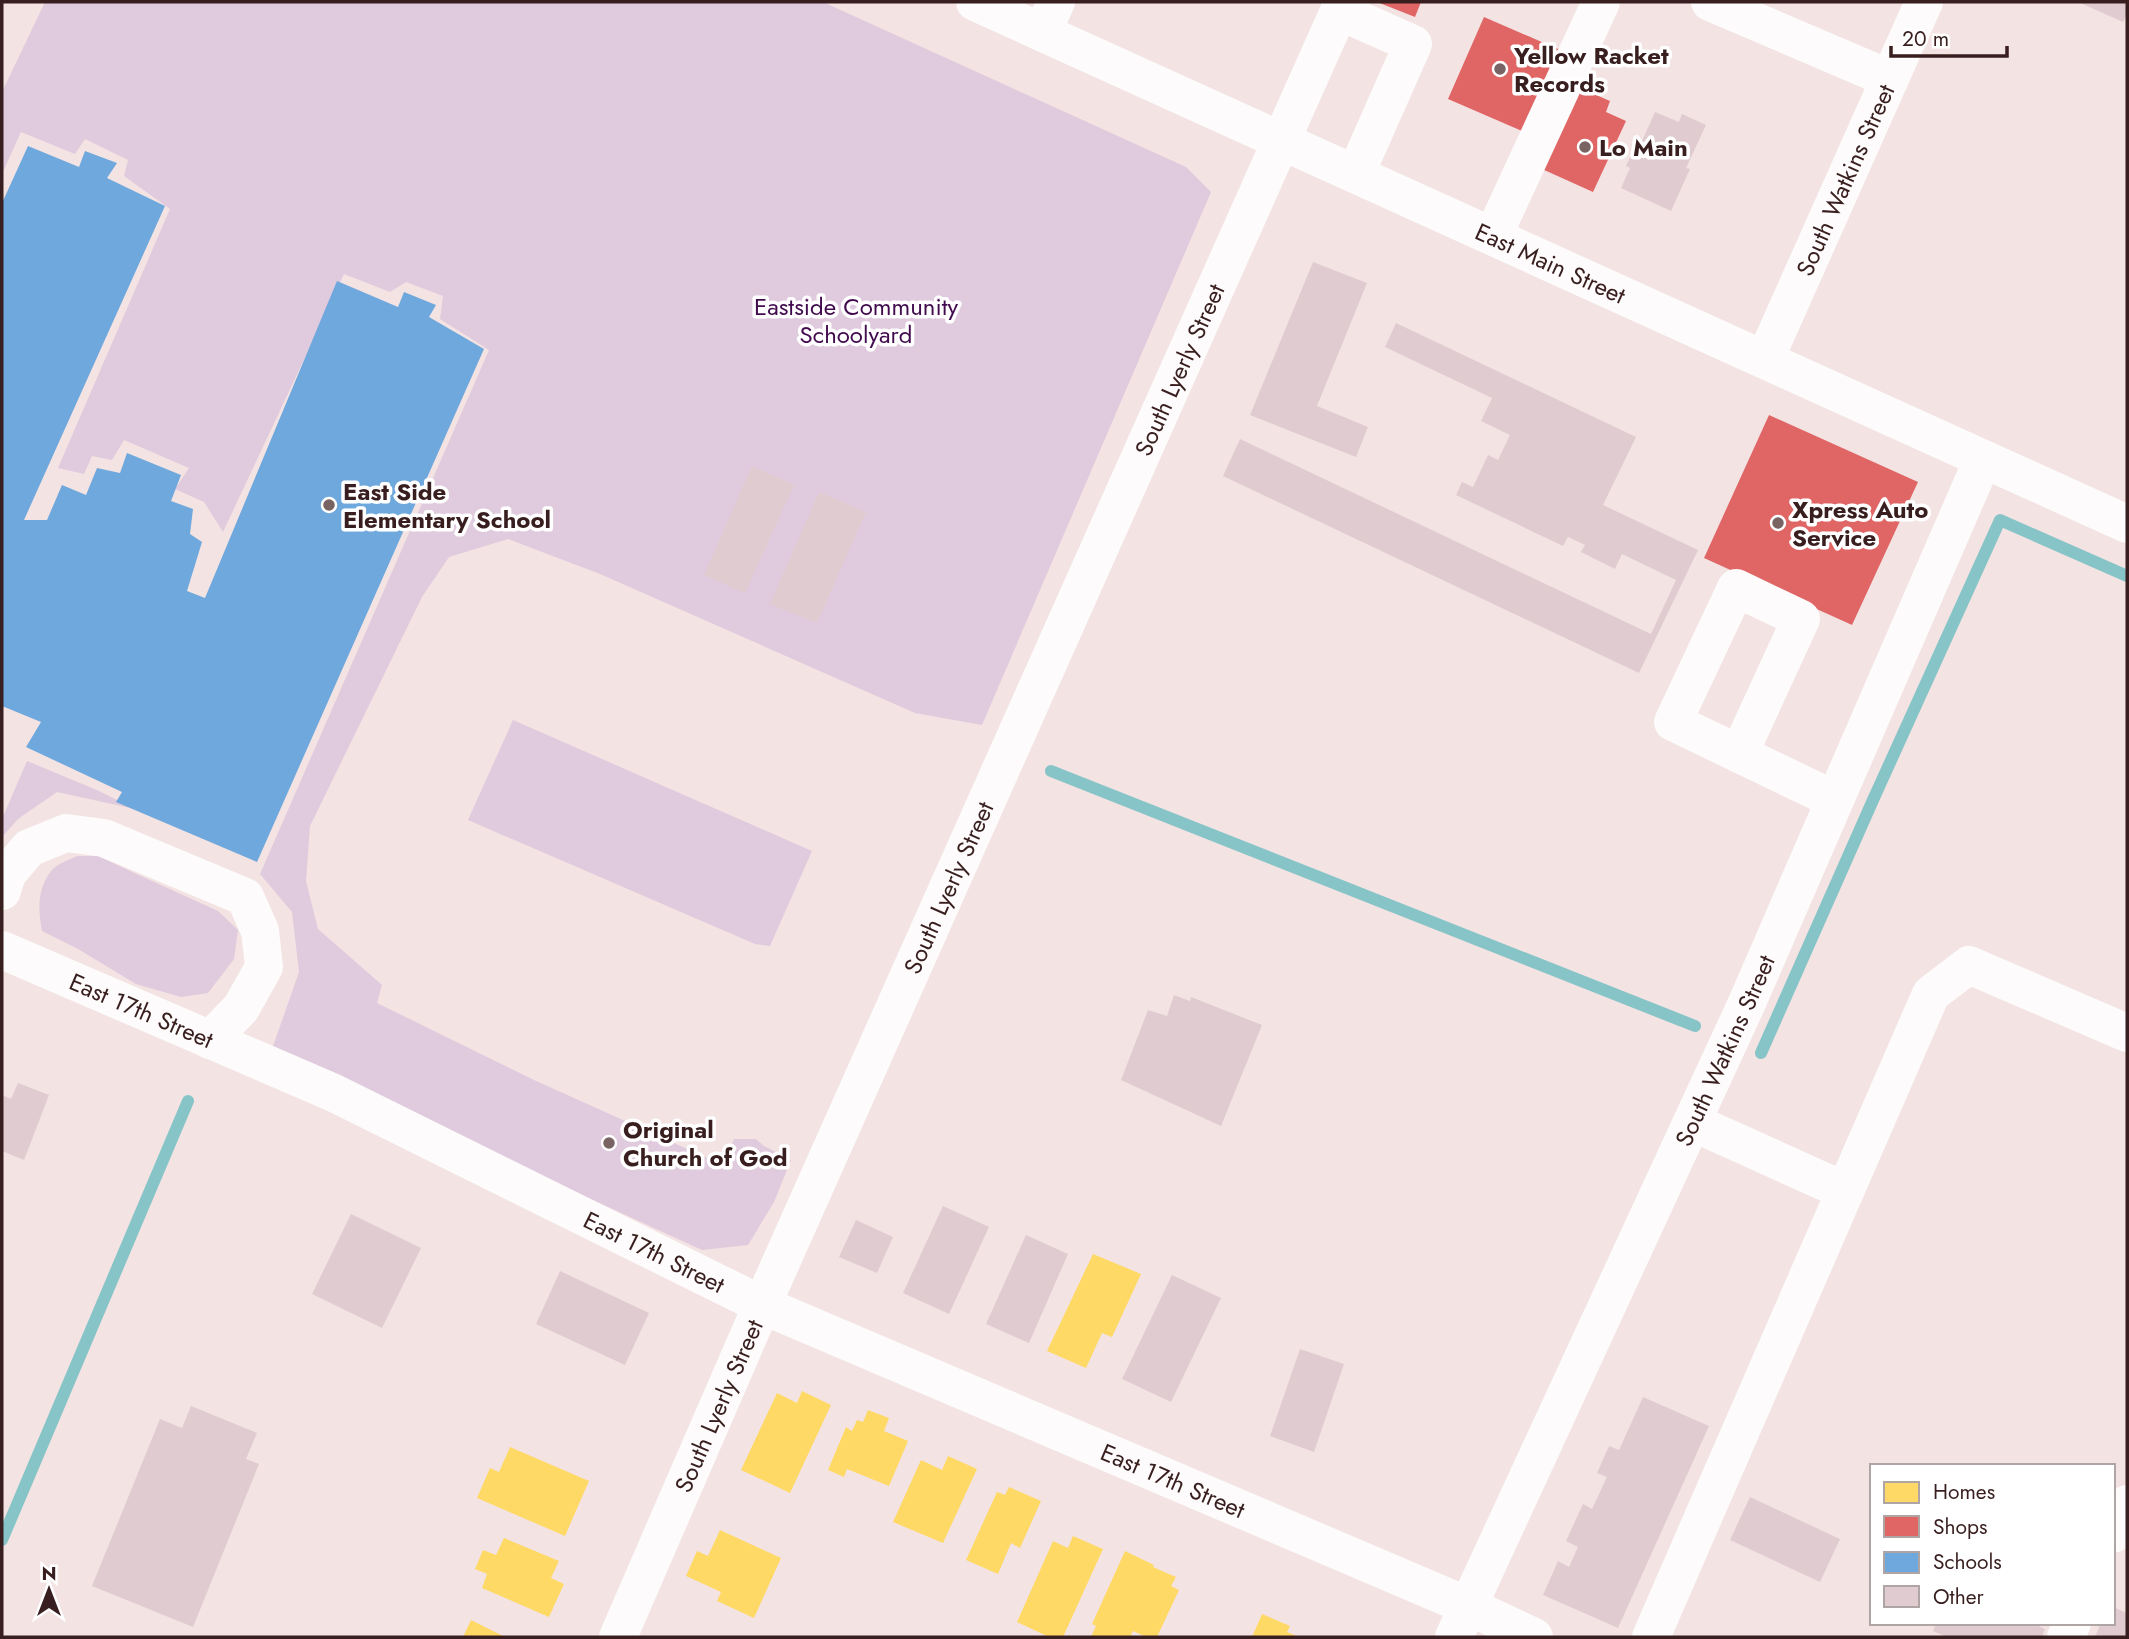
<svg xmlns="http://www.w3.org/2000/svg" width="2129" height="1639" font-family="Jost,sans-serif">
<rect width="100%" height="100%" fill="#f3e3e3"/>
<path fill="#e0cadd" d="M45 2H823L1186 167 1211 192 982 725 915 713 600 574 508 539 449 557 422 597 310 826 306 881 318 929 382 985 377 1003 534 1080 723 1165 734 1139H756L764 1146 791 1160 774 1202 748 1245 702 1250 271 1052 299 972 292 912 260 874 489 350 440 319 443 296 406 282 390 292 344 274 223 532 204 502 175 489 189 468 124 440 112 460 92 456 84 474 58 468 170 209 124 176 128 160 85 139 75 154 21 132 2 174V92Z
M513 720 812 851 770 946 755 944 468 820Z
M27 761 97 790 135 809 57 792 18 819 2 837V819Z
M77 856H98L141 876 218 911 238 930 234 959 208 993 181 997 136 984 78 949 42 931C38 910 37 888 52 870 57 864 69 860 77 856Z"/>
<path fill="#ffd966" d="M1093 1254 1141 1274 1112 1337 1102 1333 1086 1368 1047 1351Z
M802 1391 831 1405 790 1493 741 1470 777 1393 797 1403Z
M868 1410 889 1418 884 1431 908 1441 889 1486 847 1469 844 1477 828 1470 846 1427 852 1431 857 1420 863 1422Z
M510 1447 589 1481 565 1536 477 1498 490 1468 499 1472Z
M948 1456 977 1469 943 1543 893 1522 921 1460 942 1470Z
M1009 1487 1041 1501 1020 1548 1011 1543 998 1574 966 1560 997 1492 1005 1495Z
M720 1530 781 1558 754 1618 717 1601 721 1592 686 1576 697 1551 708 1556Z
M1073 1536 1103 1549 1063 1637H1049L1017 1622 1053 1541 1068 1548Z
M504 1538 559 1561 551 1578 564 1584 549 1617 482 1588 487 1574 475 1569 483 1550 496 1555Z
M1125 1551 1154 1565 1153 1567 1176 1577 1171 1586 1179 1590 1157 1637H1146L1133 1631 1130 1637H1091L1096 1626 1092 1624Z
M1262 1614 1290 1626 1287 1632 1299 1637H1252Z
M471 1620 505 1637H463Z"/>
<path fill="#e06666" d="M1377 2H1421L1415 17Z
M1484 17 1565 52 1529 134 1448 99Z
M1580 88 1610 101 1606 112 1626 121 1593 192 1542 169Z
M1769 415 1918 482 1852 625 1704 558Z"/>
<path fill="#6fa8dc" d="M28 146 79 167 85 151 117 163 107 178 165 206 24 520H47L62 485 86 495 97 468 120 473 127 453 181 475 171 501 193 509 190 534 202 542 187 591 205 598 337 281 398 307 404 292 436 305 429 317 484 349 257 862 116 802 122 792 26 747 41 722 2 706V203Z"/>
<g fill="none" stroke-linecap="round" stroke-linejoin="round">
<path stroke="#86c4c7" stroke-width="12" d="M1051 771 1695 1026
M1761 1053 1873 800 2000 520 2127 576
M2 1540 188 1101"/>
</g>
<path fill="#e0ccd0" d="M2078 2H2127V14L2123 22Z
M1655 112 1679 122 1682 114 1706 125 1686 168 1690 169 1671 211 1621 188 1630 168 1626 166 1638 140 1642 141Z
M1313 262 1367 283 1317 406 1368 427 1356 457 1250 415Z
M1396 323 1636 437 1603 505 1698 550 1639 673 1223 476 1240 439 1651 634 1676 580 1622 554 1615 569 1581 552 1585 545 1568 537 1563 546 1456 495 1462 482 1473 487 1488 455 1498 460 1510 435 1481 421 1492 398 1385 347Z
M752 466 794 485 745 593 704 575Z
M819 492 866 512 817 623 770 604Z
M1174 995 1190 1001 1191 997 1262 1025 1221 1126 1121 1080 1148 1010 1167 1016Z
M18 1083 49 1095 24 1160 2 1151V1095L11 1099Z
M943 1206 989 1227 949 1314 903 1293Z
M351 1214 421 1248 382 1328 312 1294Z
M856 1220 893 1237 877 1273 839 1257Z
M1026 1235 1068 1254 1029 1343 986 1324Z
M560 1271 649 1313 625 1365 536 1324Z
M1172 1275 1221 1298 1171 1402 1122 1379Z
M1300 1349 1344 1364 1314 1452 1270 1436Z
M1643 1397 1709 1426 1618 1628 1543 1595 1558 1561 1569 1567 1578 1547 1566 1541 1583 1504 1592 1509 1607 1477 1597 1473 1609 1446 1619 1450Z
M191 1406 257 1433 246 1459 259 1464 193 1627 92 1586 160 1419 182 1428Z
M1750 1497 1840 1539 1820 1582 1730 1540Z
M2113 1607 2127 1613V1637H2095L2101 1623H2113Z
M1936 1623H2032L2045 1629 2042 1637H1947L1933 1631Z"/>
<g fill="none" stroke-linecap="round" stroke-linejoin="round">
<g stroke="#fdfbfb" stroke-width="38">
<path d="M1710 2 1890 79"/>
<path d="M1042 32 1056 2"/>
<path d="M1493 236 1601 2"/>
<path id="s1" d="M1765 359 1924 2"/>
<path d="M1739 754 1801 619 1736 588 1673 722 1835 800"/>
<path d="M2 891 7 874 29 848 66 833 104 838 245 897 260 931 264 967 241 1008 210 1040"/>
<path id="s2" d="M2 950 334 1093 762 1305 1468 1606 1534 1637"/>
<path d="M1692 1122 1845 1191"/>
<path d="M2113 1534 2127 1504"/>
<path id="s3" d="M618 1637 762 1305 1339 11 1413 44 1356 173"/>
<path id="s4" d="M1454 1637 1746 1005 1983 459"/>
<path d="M1651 1637 1931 994 1969 965 2127 1033"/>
<path d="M2066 1637 2072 1623"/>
</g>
<path stroke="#fdfbfb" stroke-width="38" id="s5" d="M975 2 2127 524"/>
</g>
<g fill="#796363" stroke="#fff" stroke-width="2.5">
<circle cx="1500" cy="69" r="7"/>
<circle cx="1585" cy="147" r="7"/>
<circle cx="329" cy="505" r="7"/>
<circle cx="1778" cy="523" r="7"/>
<circle cx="609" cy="1143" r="7"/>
</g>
<g text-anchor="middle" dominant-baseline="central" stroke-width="7" stroke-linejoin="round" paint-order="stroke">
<g font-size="24" font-weight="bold" fill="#381e1e" stroke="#fff" text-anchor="start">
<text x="1514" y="55">Yellow Racket<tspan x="1514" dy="28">Records</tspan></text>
<text x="1599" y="147">Lo Main</text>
<text x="343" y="491">East Side<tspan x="343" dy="28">Elementary School</tspan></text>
<text x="1792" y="509">Xpress Auto<tspan x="1792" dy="28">Service</tspan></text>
<text x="623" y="1129">Original<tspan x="623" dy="28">Church of God</tspan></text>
</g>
<g font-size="24" fill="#381e1e" stroke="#fff">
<text stroke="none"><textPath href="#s1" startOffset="196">South Watkins Street</textPath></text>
<text stroke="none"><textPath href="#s5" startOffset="632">East Main Street</textPath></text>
<text stroke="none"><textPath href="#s3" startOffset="1386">South Lyerly Street</textPath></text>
<text stroke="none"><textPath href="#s3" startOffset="819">South Lyerly Street</textPath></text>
<text stroke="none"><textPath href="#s2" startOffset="152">East 17th Street</textPath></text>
<text stroke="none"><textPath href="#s4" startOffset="646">South Watkins Street</textPath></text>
<text stroke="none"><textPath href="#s2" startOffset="719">East 17th Street</textPath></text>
<text stroke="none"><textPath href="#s3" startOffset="252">South Lyerly Street</textPath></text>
<text stroke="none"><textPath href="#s2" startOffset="1286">East 17th Street</textPath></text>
</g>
<g font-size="24" fill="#410b4e" stroke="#fff">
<text x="856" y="306">Eastside Community<tspan x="856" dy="28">Schoolyard</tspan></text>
</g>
</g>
<rect width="2129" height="1639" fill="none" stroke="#381e1e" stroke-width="7"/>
<rect x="1870" y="1464" width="245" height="161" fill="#ffffff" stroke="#afa5a5" stroke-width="2"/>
<rect x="1884" y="1482" width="35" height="21" fill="#ffd966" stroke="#afa5a5" stroke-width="2"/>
<text x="1933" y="1499" font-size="21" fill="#381e1e">Homes</text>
<rect x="1884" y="1516" width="35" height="21" fill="#e06666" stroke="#afa5a5" stroke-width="2"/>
<text x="1933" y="1534" font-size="21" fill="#381e1e">Shops</text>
<rect x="1884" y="1552" width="35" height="21" fill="#6fa8dc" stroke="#afa5a5" stroke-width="2"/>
<text x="1933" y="1569" font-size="21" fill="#381e1e">Schools</text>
<rect x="1884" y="1586" width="35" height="21" fill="#e0ccd0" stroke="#afa5a5" stroke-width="2"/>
<text x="1933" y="1604" font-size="21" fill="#381e1e">Other</text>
<g transform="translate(49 1590)" stroke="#ffffff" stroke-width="5" paint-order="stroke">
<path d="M0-5L12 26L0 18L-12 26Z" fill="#381e1e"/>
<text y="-10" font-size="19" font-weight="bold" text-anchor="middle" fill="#381e1e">N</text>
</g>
<path d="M1891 46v10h116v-10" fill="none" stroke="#381e1e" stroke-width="3.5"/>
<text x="1902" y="46" font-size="21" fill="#381e1e" stroke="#ffffff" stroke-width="5" paint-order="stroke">20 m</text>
</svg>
